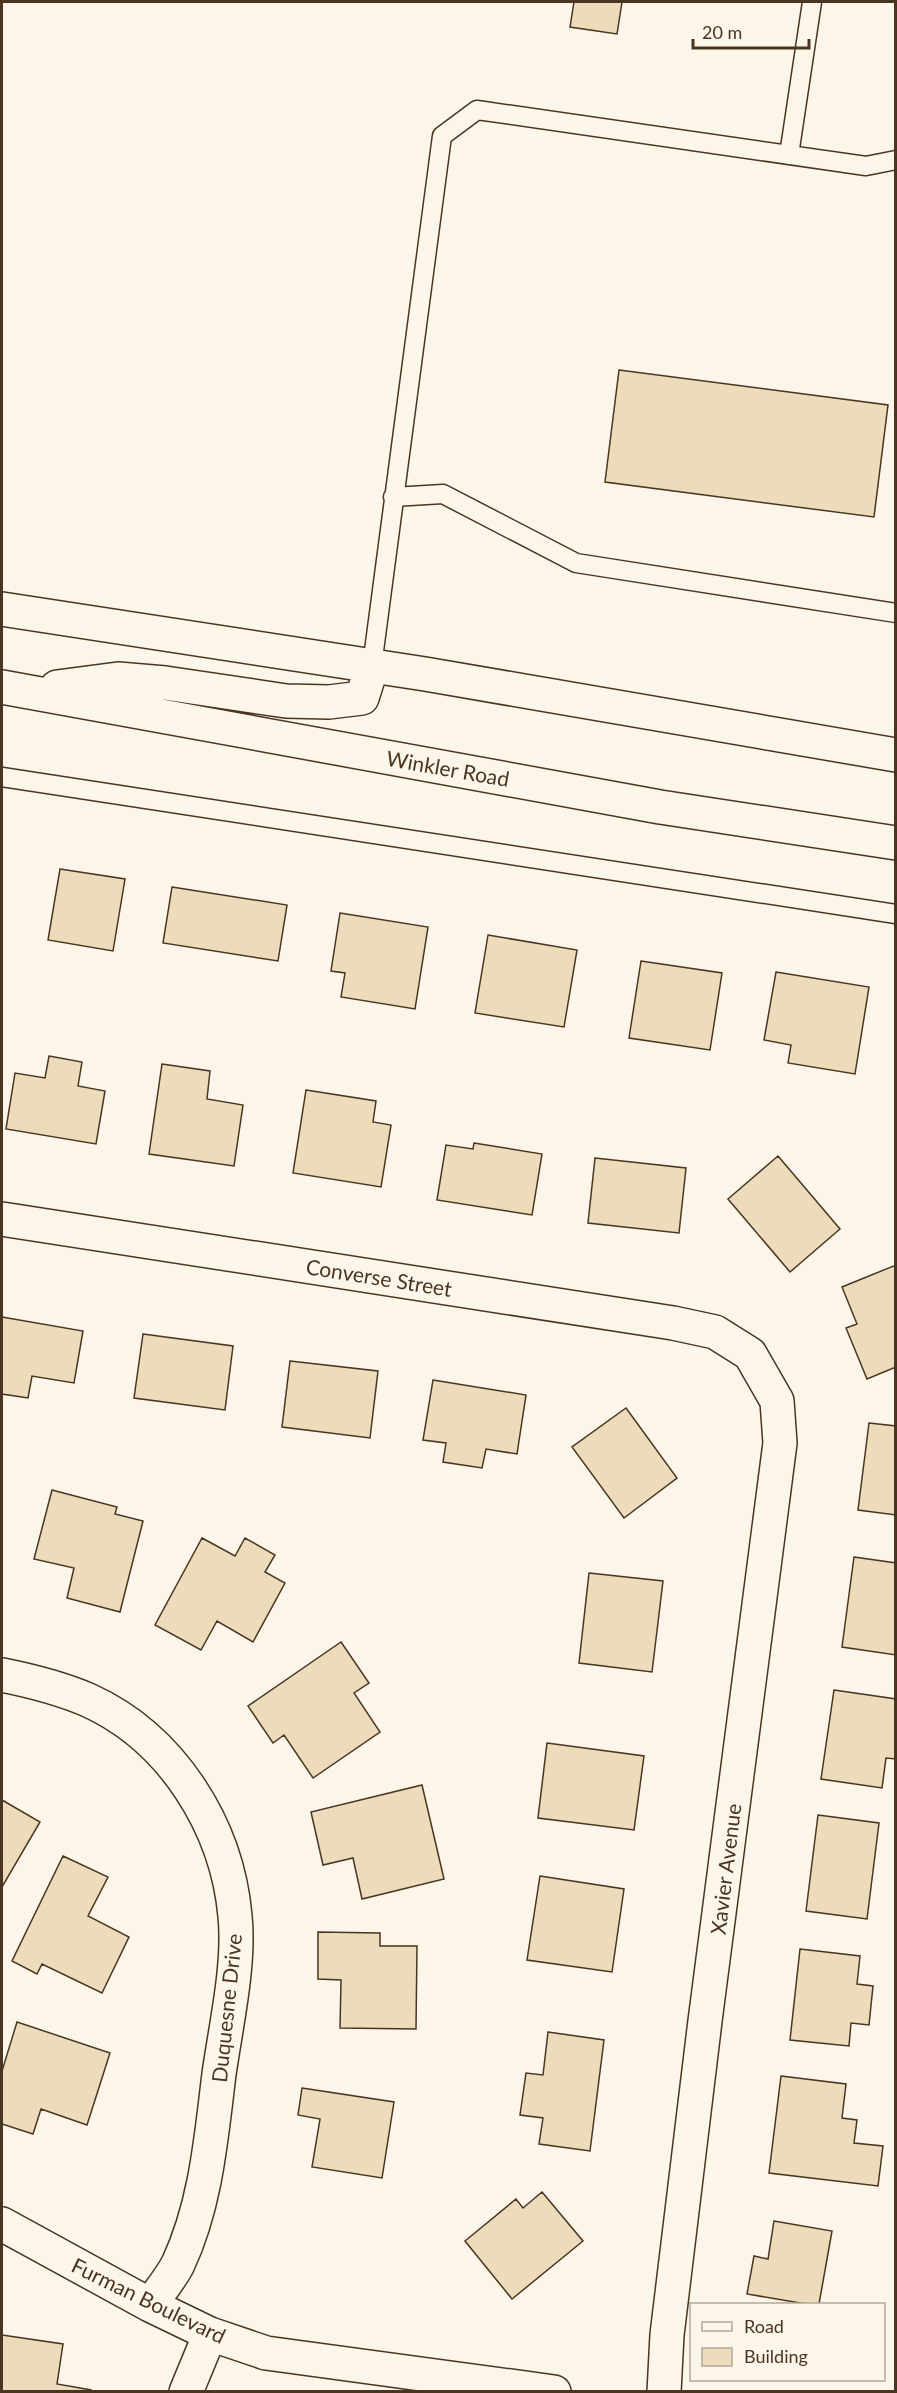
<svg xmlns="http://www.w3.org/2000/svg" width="897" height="2393" font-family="Lato,sans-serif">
<rect width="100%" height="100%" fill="#fbf6e9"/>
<path fill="#ecdcbc" stroke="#4a3520" stroke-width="1.5" d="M574 2H622L617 34 570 27Z
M619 370 888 405 874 517 605 482Z
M60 869 125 879 113 951 48 940Z
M172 887 287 905 278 961 163 943Z
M340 913 428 927 415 1009 341 997 345 973 331 971Z
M488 935 577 950 564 1027 475 1013Z
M641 961 722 973 710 1050 629 1038Z
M776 972 869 987 855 1074 788 1063 791 1045 764 1040Z
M49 1056 82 1062 78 1086 105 1091 96 1144 6 1129 15 1073 45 1078Z
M162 1064 210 1071 207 1099 243 1105 234 1166 149 1154Z
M306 1090 376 1101 373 1122 391 1125 381 1187 293 1173Z
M474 1143 542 1154 532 1215 437 1200 446 1145 473 1149Z
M778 1156 840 1229 790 1272 728 1199Z
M595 1158 686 1168 679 1233 588 1223Z
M896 1265V1367L867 1379 846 1328 857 1324 842 1287Z
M2 1317 83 1331 74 1383 32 1376 28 1398 2 1394Z
M143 1334 233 1346 225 1410 134 1398Z
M290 1361 378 1371 370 1438 282 1427Z
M433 1380 526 1395 517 1454 486 1449 482 1468 443 1462 446 1443 423 1440Z
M626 1408 677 1478 624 1518 572 1447Z
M869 1423 896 1426V1515L858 1510Z
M52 1490 117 1507 115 1514 143 1521 120 1612 67 1598 74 1568 34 1559Z
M202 1538 235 1556 245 1538 275 1555 265 1572 285 1583 253 1642 217 1621 201 1650 155 1625Z
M854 1557 896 1563V1655L842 1647Z
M589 1573 663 1581 652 1672 579 1663Z
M341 1642 369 1683 354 1693 380 1732 313 1778 284 1735 273 1743 248 1706Z
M834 1690 896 1699V1759L886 1758 882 1788 821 1779Z
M547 1743 644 1756 634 1830 538 1818Z
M422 1785 444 1879 362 1899 353 1858 323 1865 311 1812Z
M2 1800 40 1822 2 1887Z
M818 1815 879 1823 867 1919 806 1911Z
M63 1856 108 1877 88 1916 129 1937 102 1993 42 1964 37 1974 12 1961Z
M540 1876 624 1889 612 1972 527 1960Z
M318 1932 380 1933V1946H417L416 2029 340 2028 341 1980 318 1979Z
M800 1949 860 1956 857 1984 873 1986 869 2025 851 2023 849 2046 790 2040Z
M17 2022 110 2053 87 2125 41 2109 33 2134 2 2124V2071Z
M548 2032 604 2040 590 2151 539 2144 543 2118 520 2115 526 2073 543 2075Z
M781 2076 846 2084 842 2118 857 2120 854 2143 883 2146 878 2186 769 2173Z
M302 2088 394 2102 382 2178 312 2167 320 2119 298 2115Z
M542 2192 583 2241 512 2299 465 2241 516 2199 523 2208Z
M774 2221 832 2231 819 2304H806L747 2294 754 2256 768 2259Z
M2 2335 63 2344 57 2384 91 2390V2392H2Z"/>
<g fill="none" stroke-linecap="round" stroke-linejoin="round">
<g stroke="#4a3520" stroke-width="21">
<path id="service" d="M789 155 812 2
M393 497 443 494 576 563 896 613
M372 666 442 136 477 110 866 166 896 160
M2 777 896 914"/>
</g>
<g stroke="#4a3520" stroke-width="36">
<path id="minor" d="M2 1219 673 1323 715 1332 750 1354 777 1401 780 1443 705 2021 667 2335 664 2392
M2 1675C32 1681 60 1688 88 1700 172 1738 227 1826 235 1916 240 1964 226 2025 219 2074 211 2139 206 2204 178 2264 171 2278 159 2292 150 2305
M2 2224 150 2305 210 2334 266 2353 554 2392
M186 2392 210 2334"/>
</g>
<g stroke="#4a3520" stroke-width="36">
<path id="tertiary" d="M2 609 425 674 896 755
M2 687 660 807 896 843
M57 687 118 679 165 683 286 701 329 702 362 698 372 666"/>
</g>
<use href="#service" stroke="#fbf6e9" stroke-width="18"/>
<use href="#minor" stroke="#fbf6e9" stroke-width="33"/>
<use href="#tertiary" stroke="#fbf6e9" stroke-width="33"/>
</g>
<g text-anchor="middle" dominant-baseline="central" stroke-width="4.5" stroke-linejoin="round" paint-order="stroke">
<g font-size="21" fill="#4a3520" stroke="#fbf6e9">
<text transform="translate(448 768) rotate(10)">Winkler Road</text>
<text transform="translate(379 1277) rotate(9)">Converse Street</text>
<text transform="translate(725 1869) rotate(-83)">Xavier Avenue</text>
<text transform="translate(226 2008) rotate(-84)">Duquesne Drive</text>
<text transform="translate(149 2300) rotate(26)">Furman Boulevard</text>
</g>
</g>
<rect width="897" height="2393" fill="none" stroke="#4a3520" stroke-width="6"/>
<rect x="690" y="2303" width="195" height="78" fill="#fbf6e9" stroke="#b4a999" stroke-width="1.5"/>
<rect x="702" y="2322" width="30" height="9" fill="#fbf6e9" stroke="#b4a999" stroke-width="1.5"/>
<text x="744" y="2333" font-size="18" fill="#4a3520">Road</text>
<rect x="702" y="2348" width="30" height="18" fill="#ecdcbc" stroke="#b4a999" stroke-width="1.5"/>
<text x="744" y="2363" font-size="18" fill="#4a3520">Building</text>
<path d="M693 39v9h116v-9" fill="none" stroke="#4a3520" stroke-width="3"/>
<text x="702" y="39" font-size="18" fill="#4a3520" stroke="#fbf6e9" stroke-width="4.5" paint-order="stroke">20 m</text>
</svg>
